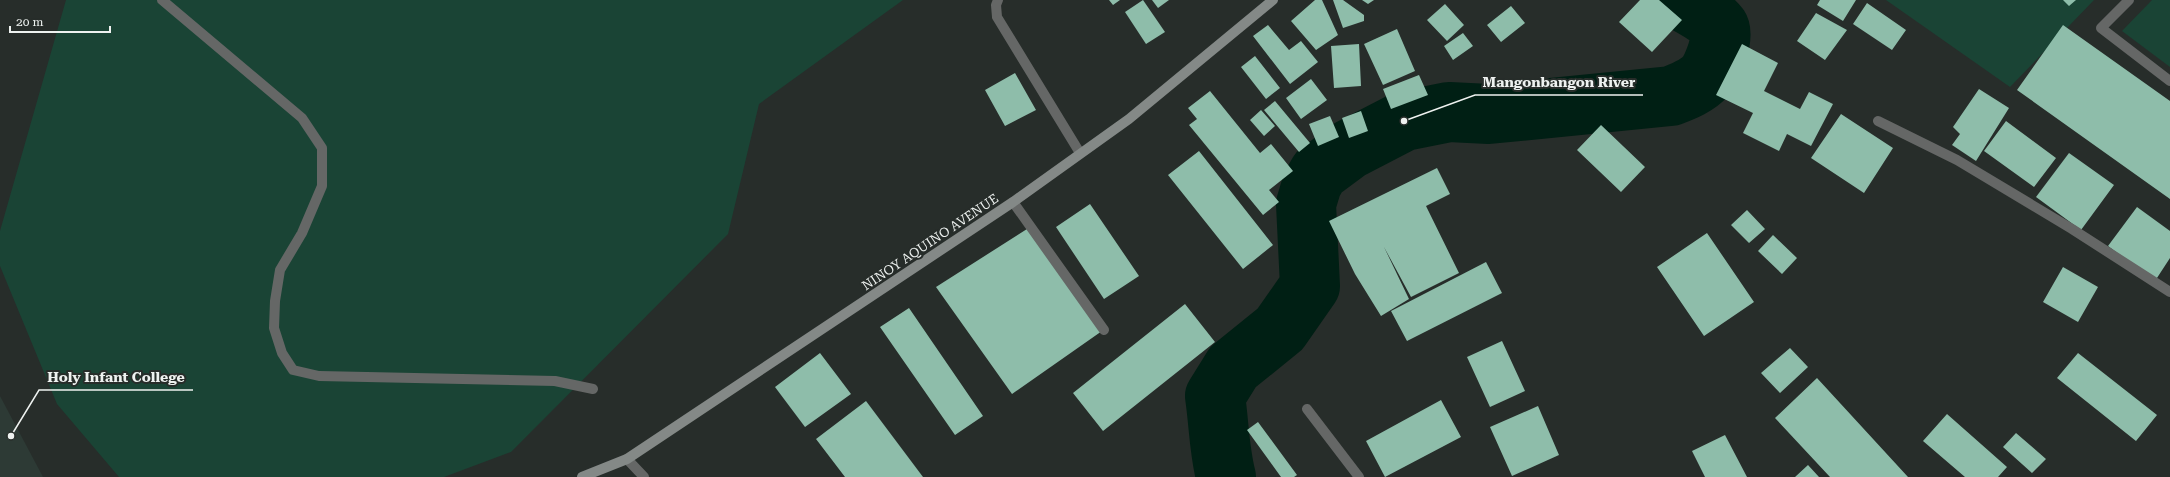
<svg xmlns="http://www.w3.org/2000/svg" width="2170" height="477" font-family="'Roboto Serif',serif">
<rect width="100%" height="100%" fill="#272d2a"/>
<path fill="#2d3a35" d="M0 396 43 477H0Z"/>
<path fill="#1a4435" d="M66 0H903L759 104 728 234 511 452 444 477H119L57 404 0 266V231Z
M1886 0H2094L2010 87Z
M2152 0H2170V67L2122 31Z"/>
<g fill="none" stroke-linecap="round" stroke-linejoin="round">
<path stroke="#001f14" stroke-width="60" d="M1226 477C1219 450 1219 423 1215 396L1233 367 1280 329 1310 286 1306 204 1312 184 1319 172 1350 149 1404 121 1449 112 1489 114 1671 96C1684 91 1697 86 1706 76 1713 68 1725 36 1719 27 1710 15 1693 8 1681 0"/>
</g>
<path fill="#8ebdaa" d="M1109 0H1120L1113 5Z
M1143 0 1165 32 1146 44 1125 12Z
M1152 0H1169L1158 8Z
M1315 0H1322L1338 35 1316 50 1291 21Z
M1333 0H1343L1364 15V21L1343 28Z
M1362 0H1374L1368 4Z
M1640 0H1659L1682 20 1652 52 1619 22Z
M1820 0H1856L1843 21 1817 5Z
M2063 0H2076L2069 6Z
M1867 3 1906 30 1892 50 1853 24Z
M1445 4 1464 25 1447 41 1427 20Z
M1511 6 1525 23 1501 42 1487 25Z
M1816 13 1847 30 1825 60 1797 41Z
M1268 25 1289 50 1301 41 1318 62 1290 84 1253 36Z
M2063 25 2170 101V199L2017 90Z
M1397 29 1415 71 1383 85 1364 44Z
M1463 33 1473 46 1453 60 1444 46Z
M1359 44 1361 86 1334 88 1331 46Z
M1742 44 1778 63 1764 91 1800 109 1809 92 1833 104 1811 146 1787 134 1779 151 1743 133 1753 113 1716 95Z
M1255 56 1280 88 1266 99 1241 67Z
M1015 73 1036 110 1005 126 985 90Z
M1419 75 1428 95 1391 109 1383 89Z
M1311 79 1327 100 1301 119 1286 98Z
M1979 89 2009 108 1976 161 1952 145 1960 134 1953 127Z
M1210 91 1260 153 1271 144 1293 171 1269 190 1279 202 1263 215 1189 125 1197 119 1188 108Z
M1275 101 1310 143 1299 152 1264 110Z
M1261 110 1275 126 1264 136 1250 120Z
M1361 111 1368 131 1349 138 1342 118Z
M1841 114 1893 148 1864 193 1811 158Z
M1330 116 1339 137 1318 146 1309 124Z
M2006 121 2056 158 2034 187 1984 151Z
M1601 125 1645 167 1621 192 1577 150Z
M1199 151 1273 245 1243 269 1168 175Z
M2069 153 2114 185 2081 230 2036 197Z
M1437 168 1450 194 1426 206 1459 273 1411 297 1384 247 1409 299 1381 316 1355 274 1329 221Z
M1090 204 1139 276 1104 299 1056 227Z
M2137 207 2170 231V258L2155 281 2108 246Z
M1747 210 1765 229 1749 243 1731 225Z
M1027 229 1102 331 1012 394 936 287Z
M1707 233 1754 302 1704 336 1657 267Z
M1773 235 1797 258 1782 274 1758 251Z
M1486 262 1502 293 1407 341 1391 311Z
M2063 267 2098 287 2078 322 2043 302Z
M1185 304 1215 342 1103 431 1073 393Z
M909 308 983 416 955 435 880 327Z
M1502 341 1525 391 1490 407 1467 357Z
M1790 348 1808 367 1780 393 1761 373Z
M820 353 851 394 805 427 775 387Z
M2078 353 2157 415 2136 441 2057 378Z
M1817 378 1908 477H1830L1775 418Z
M1441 400 1461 437 1385 477 1366 441Z
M866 401 923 477H845L816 439Z
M1538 406 1559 455 1512 476 1490 427Z
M1947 414 2007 467 1998 477H1965L1923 441Z
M1258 422 1297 475 1294 477H1281L1247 430Z
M2016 433 2046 459 2032 473 2003 447Z
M1725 435 1747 477H1705L1692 451Z
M1808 465 1819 477H1795Z"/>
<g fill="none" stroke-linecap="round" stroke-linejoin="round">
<path stroke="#656766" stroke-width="10" d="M2129 0 2101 28 2170 81
M1878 121 1957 160 2072 229 2170 292
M1013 202 1104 330
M1307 409 1359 477
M627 459 644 477"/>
<path stroke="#656766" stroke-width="10" d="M162 0 302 118 322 148V186L302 233 280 270 275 301 274 328 282 353 293 370 319 376 555 381 593 389
M998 0 996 5 997 17 1080 153"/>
<path stroke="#848987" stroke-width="10" d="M582 477 627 459 1013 202 1129 119 1273 0"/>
</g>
<g text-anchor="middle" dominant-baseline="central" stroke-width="4" stroke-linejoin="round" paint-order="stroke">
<g font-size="13" fill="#eef2f0" stroke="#272d2a">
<text transform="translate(930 242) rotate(-34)">NINOY AQUINO AVENUE</text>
</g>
</g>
<path fill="none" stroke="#eef2f0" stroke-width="1.5" d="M1404 121L1475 95H1643M11 436L39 390H193"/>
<g fill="#eef2f0" stroke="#272d2a" stroke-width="1.5">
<circle cx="1404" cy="121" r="4"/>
<circle cx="11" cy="436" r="4"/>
</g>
<g font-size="14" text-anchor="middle" font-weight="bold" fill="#eef2f0" stroke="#272d2a" stroke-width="4" stroke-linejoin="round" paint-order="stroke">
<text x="1559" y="87">Mangonbangon River</text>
<text x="116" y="382">Holy Infant College</text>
</g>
<path d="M10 26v6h100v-6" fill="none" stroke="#eef2f0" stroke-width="2"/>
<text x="16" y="26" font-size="12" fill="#eef2f0" stroke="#272d2a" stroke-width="3" paint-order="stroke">20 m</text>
</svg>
